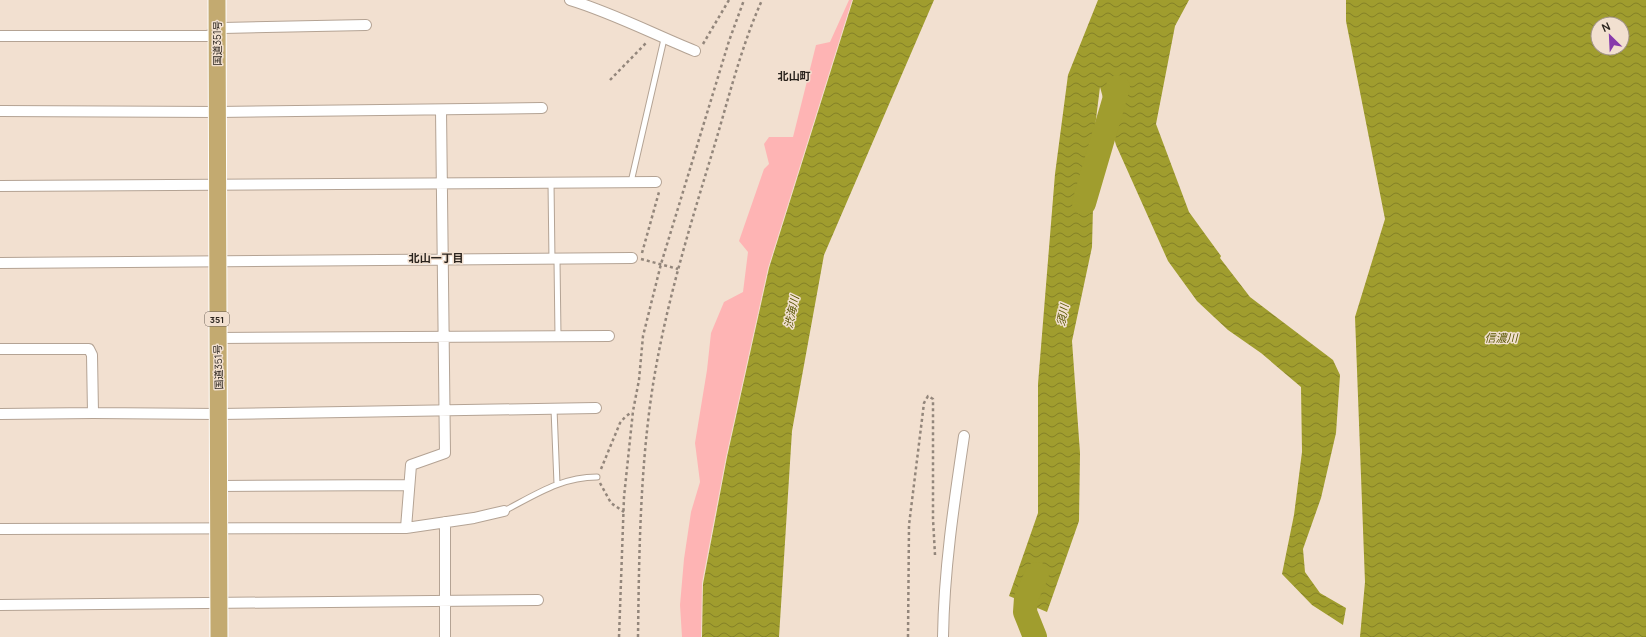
<svg xmlns="http://www.w3.org/2000/svg" width="1646" height="637" font-family="Manrope,'Noto Sans JP',sans-serif">
<defs>
<pattern id="water-waves" width="16" height="10" patternUnits="userSpaceOnUse"><rect width="16" height="10" fill="#a09d2e"/><path d="M0 5q4-4 8 0t8 0" fill="none" stroke="#838027"/></pattern>
</defs>
<rect width="100%" height="100%" fill="#f2e0d0"/>
<path fill="#feb4b4" d="M849 0H852L768 268 726 457 702 583 701 637H682L680 605 684 559 691 512 700 482 695 443 707 370 711 333 724 302 743 292 748 252 739 241 764 169 769 164 764 144 769 137H793L816 45 830 42Z"/>
<path fill="url(#water-waves)" fill-rule="evenodd" d="M853 0H934L824 255 792 431 779 637H702L703 584 727 457 769 268Z
M1098 0H1189L1175 26 1156 124 1189 212 1221 256 1220 258 1250 297 1333 360 1340 375 1336 433 1321 498 1303 549 1305 572 1320 593 1346 608 1343 625 1312 605 1282 574 1294 515 1302 452 1301 387 1261 353 1228 330 1214 317 1197 301 1168 261 1116 145 1100 87 1095 127 1092 247 1072 341 1080 453 1079 521 1047 612 1009 596 1038 513V384L1055 174 1068 75Z
M1346 0H1646V637H1360L1365 582 1355 317 1385 219 1346 21ZM1598 24H1622V48H1598Z"/>
<g fill="none" stroke-linecap="round" stroke-linejoin="round">
<path stroke="#a09d2e" stroke-width="24" d="M1084 203 1118 87
M1035 637 1025 612 1026 598 1037 574"/>
<g stroke="#b4a394" stroke-width="7">
<path id="service" d="M631 182 664 39
M551 183 552 260
M557 260 558 336
M554 409 557 484
M504 511C535 495 561 477 597 477"/>
</g>
<g stroke="#b4a394" stroke-width="12">
<path id="minor" d="M570 0C613 13 653 34 695 51
M0 36H207L217 34 223 28 366 25
M0 111 217 112 542 108
M0 186 656 182
M0 263 632 258
M217 338 609 336
M0 349H89L92 355 93 413
M0 414 93 413 219 414 596 408
M219 486 409 485
M406 528 411 465 445 453 441 110
M0 529 406 528 474 518 504 511
M0 605 538 600
M445 637V522
M943 637C944 569 954 503 964 436"/>
</g>
<g stroke="#fff" stroke-width="19">
<path id="trunk" d="M217 0 219 637"/>
</g>
<path stroke="#93867b" stroke-width="2.5" stroke-dasharray="3 3" stroke-linecap="butt" d="M703 44 729 0
M610 80 647 42
M642 253 659 192
M641 259 678 269
M601 469 620 423 625 417 632 412
M600 483 611 503 624 512
M619 637 624 497 633 411 639 380 643 336 661 264 729 41 744 0
M638 637C639 557 640 477 651 398 663 313 689 229 714 147 729 97 741 47 762 0
M908 637 909 525 924 403 928 396 933 399V519L935 555"/>
<use href="#service" stroke="#fff" stroke-width="5"/>
<use href="#minor" stroke="#fff" stroke-width="10"/>
<use href="#trunk" stroke="#c3aa70" stroke-width="17"/>
</g>
<g text-anchor="middle" dominant-baseline="central" stroke-width="3" stroke-linejoin="round" paint-order="stroke">
<rect fill="#f2e0d0" stroke="#665c53" stroke-width="1" x="205" y="312" width="24" height="14" rx="3"/>
<g font-size="9" font-weight="bold" fill="#2a231d">
<text x="217" y="319">351</text>
</g>
<g font-size="10" fill="#2a231d" stroke="#f2e0d0">
<text transform="translate(217 43) rotate(-90)">国道351号</text>
<text transform="translate(218 367) rotate(-92)">国道351号</text>
</g>
<g font-size="11" font-weight="bold" fill="#2a231d" stroke="#f2e0d0">
<text x="794" y="75">北山町</text>
<text x="436" y="257">北山一丁目</text>
</g>
<g font-size="11" font-style="italic" fill="#585600" stroke="#f2e0d0">
<text transform="translate(791 312) rotate(-78)">渋海川</text>
<text transform="translate(1062 315) rotate(-80)">須川</text>
<text x="1501" y="337">信濃川</text>
</g>
</g>
<g transform="translate(1610 36) rotate(336)"><circle r="19" fill="#f2e0d0" stroke="#a29488"/>
<path d="M0-3L7 15L0 10L-7 15Z" fill="#873aab"/>
<text y="-6" font-size="11" font-weight="bold" text-anchor="middle" fill="#2a231d">N</text>
</g>
</svg>
